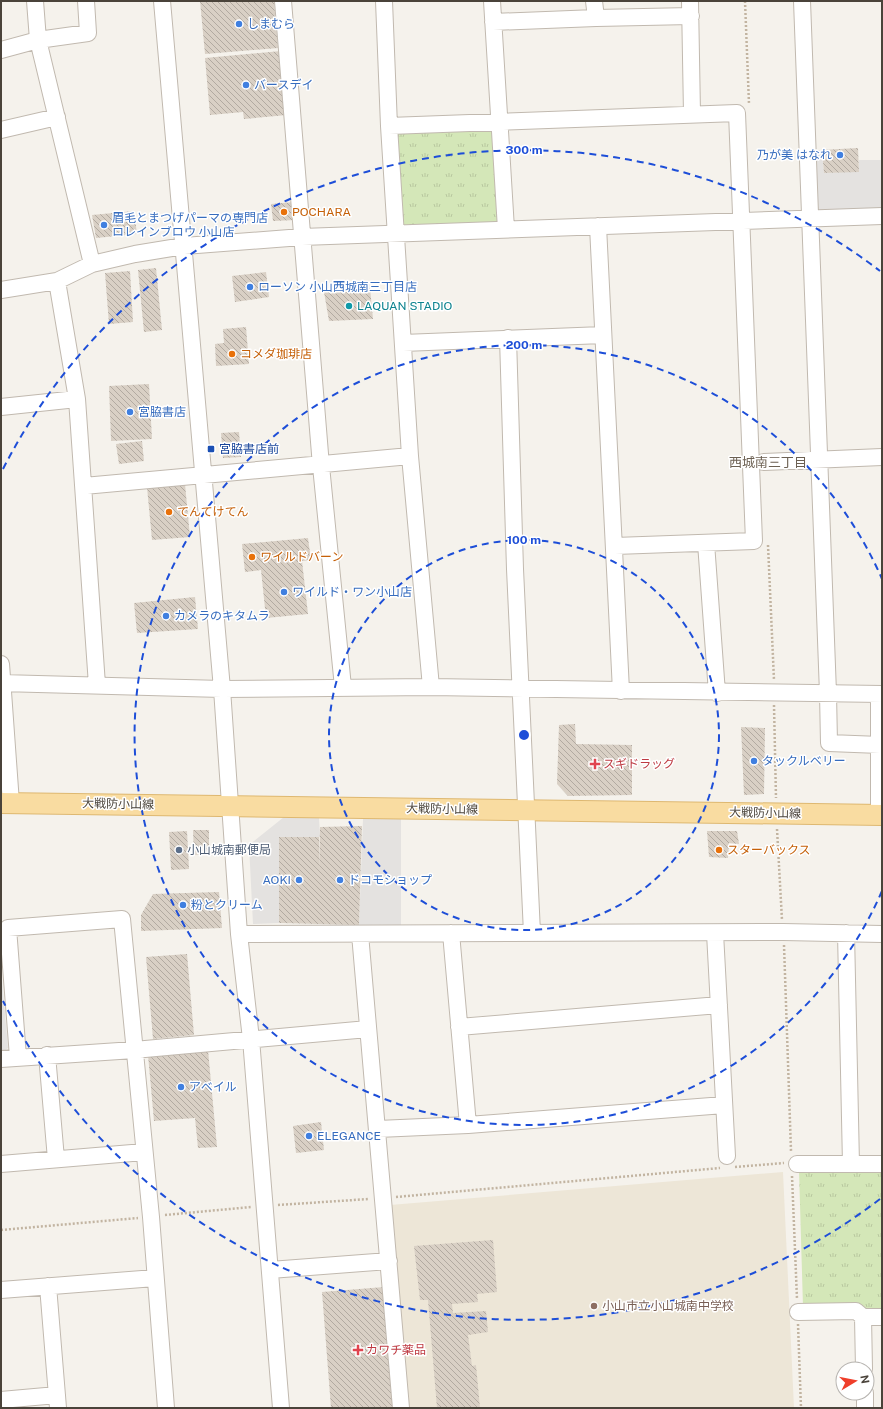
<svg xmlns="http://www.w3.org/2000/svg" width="883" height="1409" font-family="'Public Sans','Noto Sans JP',sans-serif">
<defs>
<pattern id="grass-tufts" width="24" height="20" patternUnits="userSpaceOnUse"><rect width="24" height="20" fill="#d4e7b8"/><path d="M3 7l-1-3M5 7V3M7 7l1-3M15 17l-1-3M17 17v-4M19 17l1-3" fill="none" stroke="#b8c79f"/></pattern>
<pattern id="building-back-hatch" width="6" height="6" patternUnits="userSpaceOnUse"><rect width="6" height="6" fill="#d9d0c5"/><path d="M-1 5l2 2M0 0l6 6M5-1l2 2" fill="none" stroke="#b2aaa1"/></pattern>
</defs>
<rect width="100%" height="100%" fill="#f5f2ec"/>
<path fill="#ede6d7" d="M783 1172 794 1408H408L390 1205Z"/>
<path fill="url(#grass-tufts)" d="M494 128 498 224 400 228 396 132Z
M799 1170H882V1312L803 1307Z"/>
<path fill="#e4e2e0" d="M808 150H822L824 173 859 171V160H882V216L810 217Z
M284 817 319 818 320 837H279V923L253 924 249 845Z
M363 819H401V927L359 925Z
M1 969 8 1048 1 1053Z"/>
<path fill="url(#building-back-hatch)" d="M200 1H274L278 48 205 54Z
M281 51 287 115 244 119 243 112 210 115 205 58Z
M858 148 859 172 824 173 822 150Z
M294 202 297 220 273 221 271 204Z
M134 211 137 234 96 238 92 215Z
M156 268 162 330 144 332 138 270Z
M130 271 133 322 109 324 105 273Z
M266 272 269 297 235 302 232 276Z
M370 288 373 319 329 321 324 292Z
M246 327 249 364 216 366 215 344 224 343 223 329Z
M149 384 152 439 111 441 109 386Z
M239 432 241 457 223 458 221 433Z
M142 441 144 461 119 464 116 444Z
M185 484 190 537 152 540 147 487Z
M308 538 311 560 302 561 308 614 266 618 261 570 245 572 242 544Z
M195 597 198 629 137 633 134 603Z
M575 724 576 744 632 745V795L568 796 557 784 559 725Z
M741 727 765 728 764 794 744 795Z
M362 826 359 925 279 923V837H319V869L320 827Z
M193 830H209V854L194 855Z
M187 831 189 869 171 870 169 832Z
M707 831H737L739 844 729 843 728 858 709 857Z
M219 892 222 928 141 931V915L153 894Z
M187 954 194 1035 153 1039 146 957Z
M208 1050 217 1147 198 1148 195 1118 154 1121 148 1055Z
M321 1122 324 1150 296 1153 293 1126Z
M493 1240 497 1292 477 1294 478 1302 452 1304 453 1313 486 1311 488 1332 468 1335 472 1366 476 1365 480 1408H437L428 1300H420L414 1246Z
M384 1287 394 1408H331L322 1292Z"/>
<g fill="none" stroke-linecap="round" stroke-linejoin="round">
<g stroke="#c1b9af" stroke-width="18">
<path id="minor" d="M35 1 38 40 92 264
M162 1 222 689 239 934 251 1039 281 1408
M283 1 321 466 343 687
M384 1 389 126 410 456 431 687
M492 1 506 229
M594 1 596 18
M690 1 692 114
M802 1 828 693 829 743 880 745
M493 22 596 18 691 16
M1 50 38 40 88 33 86 1
M389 126 737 113 754 541 615 546
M1 130 57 117
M598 226 621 691
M57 281 77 399 97 685
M1 290 57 281 92 264 135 254 184 246 302 237 882 216
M508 338 515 569 532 933
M403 343 603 335
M1 407 77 399
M764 462 882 457
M84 486 410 456
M706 543 717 693
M1 664 11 803
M1 683 222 689 431 687 882 694
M879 815V694
M451 933 468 1125
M715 933 727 1156
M846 933 851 1164H882
M239 934 783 932 882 934
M360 934 401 1408
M459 1027 719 1005
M47 1055 56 1159
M18 1057 8 928 122 919 151 1217 166 1408
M1 1059 134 1050 368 1029
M378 1129 468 1125 724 1105
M1 1164 144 1152
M797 1164H851
M270 1270 389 1261
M48 1286 58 1408
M1 1290 155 1278
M798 1312 856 1311 863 1317 864 1369
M863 1317H882
M865 1393V1408
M1 1400 57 1395"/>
</g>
<g stroke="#deb871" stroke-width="22">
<path id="major" d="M1 803 882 815"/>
</g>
<path stroke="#c2b4a1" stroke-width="2.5" stroke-dasharray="2 2" stroke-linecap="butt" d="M745 1 749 104
M768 545 774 680
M774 705 776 798
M777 829 782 920
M784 945 791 1151
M735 1167 784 1163
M792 1176 797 1299
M396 1197 720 1168
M278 1205 369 1199
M165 1215 251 1207
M1 1230 138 1218
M798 1324 801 1408"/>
<use href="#minor" stroke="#fff" stroke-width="16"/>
<use href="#major" stroke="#f9dca1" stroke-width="20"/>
</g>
<g fill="none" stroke="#1d4ed8" stroke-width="2" stroke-dasharray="7 5">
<circle cx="524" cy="735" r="195"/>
<path d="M882 891A390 390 0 1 1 882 579"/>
<path d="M880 1199A585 585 0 0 1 3 1001M3 469A585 585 0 0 1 880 271"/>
</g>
<g fill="#3f7fe0" stroke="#fff" stroke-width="1.5">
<circle cx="239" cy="24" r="4"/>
<circle cx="246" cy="85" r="4"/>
<circle cx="840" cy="155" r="4"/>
<circle cx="104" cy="225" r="4"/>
<circle cx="250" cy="287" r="4"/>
<circle cx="130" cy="412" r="4"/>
<circle cx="284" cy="592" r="4"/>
<circle cx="166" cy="616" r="4"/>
<circle cx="754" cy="761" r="4"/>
<circle cx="299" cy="880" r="4"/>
<circle cx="340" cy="880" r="4"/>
<circle cx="183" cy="905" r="4"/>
<circle cx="181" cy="1087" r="4"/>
<circle cx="309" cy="1136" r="4"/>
</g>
<g fill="#e8710a" stroke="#fff" stroke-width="1.5">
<circle cx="284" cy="212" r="4"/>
<circle cx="232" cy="354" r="4"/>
<circle cx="169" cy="512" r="4"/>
<circle cx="252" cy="557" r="4"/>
<circle cx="719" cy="850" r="4"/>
</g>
<circle fill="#0f9aa8" stroke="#fff" stroke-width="1.5" cx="349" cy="306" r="4"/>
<rect fill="#1a4fb4" stroke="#fff" stroke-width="1.5" x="207" y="445" width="8" height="8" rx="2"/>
<g fill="#e0444e" stroke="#fff" stroke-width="1.5">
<path d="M593 758h4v4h4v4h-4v4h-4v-4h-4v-4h4z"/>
<path d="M356 1344h4v4h4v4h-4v4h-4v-4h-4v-4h4z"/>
</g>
<circle fill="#5c6f8a" stroke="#fff" stroke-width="1.5" cx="179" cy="850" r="4"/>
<circle fill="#8d6e63" stroke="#fff" stroke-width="1.5" cx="594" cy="1306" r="4"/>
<g text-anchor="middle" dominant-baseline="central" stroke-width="3" stroke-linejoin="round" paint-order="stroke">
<g font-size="12" fill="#366cbe" stroke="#fff" text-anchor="start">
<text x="247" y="24">しまむら</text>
<text x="254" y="85">バースデイ</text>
<text x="832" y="155" text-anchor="end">乃が美 はなれ</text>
<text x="112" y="218">眉毛とまつげパーマの専門店<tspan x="112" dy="14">ロレインブロウ 小山店</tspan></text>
<text x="258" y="287">ローソン 小山西城南三丁目店</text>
<text x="138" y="412">宮脇書店</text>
<text x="292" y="592">ワイルド・ワン小山店</text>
<text x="174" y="616">カメラのキタムラ</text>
<text x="762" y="761">タックルベリー</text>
<text x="291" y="880" text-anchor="end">AOKI</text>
<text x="348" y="880">ドコモショップ</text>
<text x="191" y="905">粉とクリーム</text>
<text x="189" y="1087">アベイル</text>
<text x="317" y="1136">ELEGANCE</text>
</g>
<g font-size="12" fill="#c56008" stroke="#fff" text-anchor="start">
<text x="292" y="212">POCHARA</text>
<text x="240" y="354">コメダ珈琲店</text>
<text x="177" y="512">てんてけてん</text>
<text x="260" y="557">ワイルドバーン</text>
<text x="727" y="850">スターバックス</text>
</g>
<g font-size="12" fill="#0d838f" stroke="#fff" text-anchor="start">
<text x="357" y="306">LAQUAN STADIO</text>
</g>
<g font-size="12" fill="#164399" stroke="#fff" text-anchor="start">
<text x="219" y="449">宮脇書店前</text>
</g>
<g font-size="12" fill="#be3a42" stroke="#fff" text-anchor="start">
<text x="603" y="764">スギドラッグ</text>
<text x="366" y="1350">カワチ薬品</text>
</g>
<g font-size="12" fill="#4a433a" stroke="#fff">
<text transform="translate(118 804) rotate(1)">大戦防小山線</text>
<text transform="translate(442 809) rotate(1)">大戦防小山線</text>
<text transform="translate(765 813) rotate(1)">大戦防小山線</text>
</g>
<g font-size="12" fill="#4e5e75" stroke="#fff" text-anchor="start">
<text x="187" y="850">小山城南郵便局</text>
</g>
<g font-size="12" fill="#785e54" stroke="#fff" text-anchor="start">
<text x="602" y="1306">小山市立小山城南中学校</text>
</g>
<g font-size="13" fill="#6c6052" stroke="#fff">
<text x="768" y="462">西城南三丁目</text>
</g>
</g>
<circle cx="524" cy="735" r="6" fill="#1d4ed8" stroke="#fff" stroke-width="2"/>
<g font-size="12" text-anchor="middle" font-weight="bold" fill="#1d4ed8" stroke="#fff" stroke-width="3" stroke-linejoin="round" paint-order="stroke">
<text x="524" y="154">300 m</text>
<text x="524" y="349">200 m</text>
<text x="524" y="544">100 m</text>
</g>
<rect width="883" height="1409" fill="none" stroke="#4a433a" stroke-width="4"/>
<g transform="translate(855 1381) rotate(80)"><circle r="19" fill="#ffffff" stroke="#b7b4b0"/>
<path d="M0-3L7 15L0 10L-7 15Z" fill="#ef3e2a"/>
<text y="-6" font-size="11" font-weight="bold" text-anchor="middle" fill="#4a433a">N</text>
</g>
</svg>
